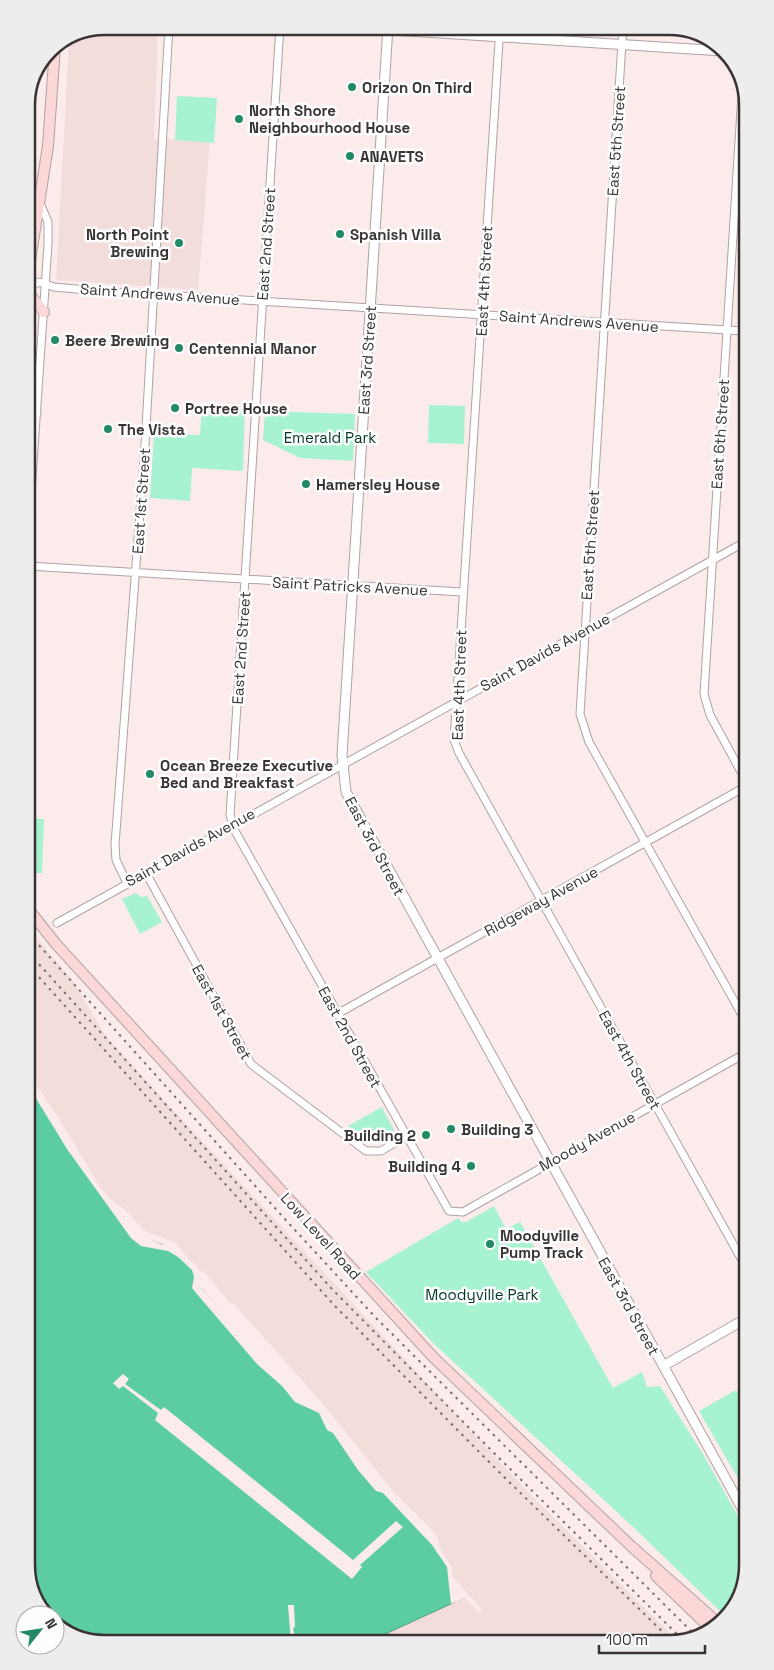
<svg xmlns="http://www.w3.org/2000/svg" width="774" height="1670" font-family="'Space Grotesk',sans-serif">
<rect width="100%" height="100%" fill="#fbeceb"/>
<path fill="#f3dddb" d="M105 26H158L154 139 210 140 198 290 56 280 69 41Z
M29 929 72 980 105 1035 163 1099 527 1491 677 1640 368 1642 464 1597 479 1613 482 1610 430 1551 439 1542 435 1533 394 1492 323 1404 234 1304 229 1302 205 1273 197 1269 176 1243 143 1230 129 1213 98 1189 29 1079Z"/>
<path fill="#a7f2d1" d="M177 96 217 98 214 143 175 140Z
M429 405 465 406 464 444 428 443Z
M202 406 245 408 243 471 192 468 190 501 150 498 154 434 200 435Z
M265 411 355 414 353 461 300 458 263 440Z
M28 818 44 819 42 873H30L29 871Z
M136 893 141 897 147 896 162 922 140 934 122 899Z
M382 1107 395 1132 378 1141H368L348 1126Z
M494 1206 506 1229 520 1222 613 1388 642 1372 647 1387 660 1386 703 1454 748 1534V1565L734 1609 725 1616 631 1525 434 1344 366 1272 458 1218 462 1222H466Z
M736 1390 747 1410 748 1496 699 1411Z"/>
<path fill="#5ccda1" stroke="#529f80" d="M29 1079 54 1116 79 1161 136 1235 172 1248 197 1269 198 1285 301 1402 317 1407 383 1490 417 1524 447 1564 455 1602 368 1642 100 1644 57 1627 55 1615H48L31 1590Z"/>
<path fill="#fbeceb" d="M29 1078 32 1079 56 1114 100 1187 138 1234 161 1244 173 1246 198 1267 201 1288 303 1400 321 1408 385 1489 436 1541 451 1566 457 1601 451 1604 447 1567 432 1545 383 1493 376 1491 358 1470 333 1433 327 1430 319 1413 295 1402 282 1386 257 1364 196 1293 192 1288 194 1277 192 1270 178 1257 168 1251 141 1246 131 1238 67 1149 29 1087Z
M123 1374 129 1379 125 1384 161 1410 164 1407 353 1560 396 1521 403 1527 360 1565 362 1567 352 1579 155 1420 158 1413 123 1386 119 1389 113 1383Z
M288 1605H294L295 1627 293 1628 296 1642H291Z"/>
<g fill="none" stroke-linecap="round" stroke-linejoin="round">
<g stroke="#b0a2a2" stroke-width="9">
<path id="minor" d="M280 26 230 815 235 831 449 1211 463 1212 746 1053
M500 26 454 740 459 753 747 1269
M623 26 580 714 589 742 746 1022
M743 78 704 694 710 715 745 779
M27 288 39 282 54 287 97 291 744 331
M27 411 37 414
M28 536 48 244V222L40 203
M28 566 462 592
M146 873 251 1064 366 1151H381L406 1136
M127 883 116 860 115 845 145 445 169 26
M57 923 745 542
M337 1014 745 787"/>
</g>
<g stroke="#b0a2a2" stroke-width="11">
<path id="tertiary" d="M329 26 723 51
M388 26 342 755 346 792 748 1519
M663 1366 747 1318"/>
</g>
<g stroke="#b0a2a2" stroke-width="12">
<path id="secondary" d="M27 280 48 146 55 47
M27 291 44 312
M29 910 56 944 433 1357 631 1546 717 1622
M656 1576 710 1628"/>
</g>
<use href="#minor" stroke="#fff" stroke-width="7"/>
<use href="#tertiary" stroke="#fff" stroke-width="9"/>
<use href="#secondary" stroke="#fcd7d7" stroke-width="10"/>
<path stroke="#766e6d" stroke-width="2" stroke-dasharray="2.5 5" stroke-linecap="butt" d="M26 113 39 72
M29 934 283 1217 376 1318 697 1637
M29 953 332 1289 495 1454 683 1640
M29 966 334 1305 497 1470 671 1640"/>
</g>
<g fill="#238a66" stroke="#fdfdfd" stroke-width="2">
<circle cx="352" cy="87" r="5"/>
<circle cx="239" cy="119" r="5"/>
<circle cx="350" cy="156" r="5"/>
<circle cx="340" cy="234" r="5"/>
<circle cx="179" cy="243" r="5"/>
<circle cx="55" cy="340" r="5"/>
<circle cx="179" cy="348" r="5"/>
<circle cx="175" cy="408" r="5"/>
<circle cx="108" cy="429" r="5"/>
<circle cx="306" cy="484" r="5"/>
<circle cx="150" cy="774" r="5"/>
<circle cx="451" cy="1129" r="5"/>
<circle cx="426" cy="1135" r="5"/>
<circle cx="471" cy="1166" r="5"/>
<circle cx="490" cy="1244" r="5"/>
</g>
<g text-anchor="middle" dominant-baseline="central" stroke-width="5" stroke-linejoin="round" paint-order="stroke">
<g font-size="15" font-weight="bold" fill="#393433" stroke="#fdfdfd" text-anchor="start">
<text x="362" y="87">Orizon On Third</text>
<text x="249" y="110">North Shore<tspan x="249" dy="17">Neighbourhood House</tspan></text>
<text x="360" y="156">ANAVETS</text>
<text x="169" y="234" text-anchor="end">North Point<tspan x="169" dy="17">Brewing</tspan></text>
<text x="350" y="234">Spanish Villa</text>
<text x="65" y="340">Beere Brewing</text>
<text x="189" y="348">Centennial Manor</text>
<text x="185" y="408">Portree House</text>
<text x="118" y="429">The Vista</text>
<text x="316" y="484">Hamersley House</text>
<text x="160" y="765">Ocean Breeze Executive<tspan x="160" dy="17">Bed and Breakfast</tspan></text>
<text x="461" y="1129">Building 3</text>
<text x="416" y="1135" text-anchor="end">Building 2</text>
<text x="461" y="1166" text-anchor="end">Building 4</text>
<text x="500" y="1235">Moodyville<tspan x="500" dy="17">Pump Track</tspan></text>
</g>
<g font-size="15" fill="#393433" stroke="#fdfdfd">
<text transform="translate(616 141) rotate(-86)">East 5th Street</text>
<text transform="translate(266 244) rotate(-86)">East 2nd Street</text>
<text transform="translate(484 281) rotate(-87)">East 4th Street</text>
<text transform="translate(160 294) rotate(4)">Saint Andrews Avenue</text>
<text transform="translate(579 321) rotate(4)">Saint Andrews Avenue</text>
<text transform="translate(367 360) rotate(-86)">East 3rd Street</text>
<text transform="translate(720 434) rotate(-86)">East 6th Street</text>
<text transform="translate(141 501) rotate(-86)">East 1st Street</text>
<text transform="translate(590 545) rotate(-86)">East 5th Street</text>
<text transform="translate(350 586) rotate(3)">Saint Patricks Avenue</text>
<text transform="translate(241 648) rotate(-86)">East 2nd Street</text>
<text transform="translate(545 652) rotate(-29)">Saint Davids Avenue</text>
<text transform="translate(459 685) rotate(-88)">East 4th Street</text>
<text transform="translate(375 846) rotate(62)">East 3rd Street</text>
<text transform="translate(190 847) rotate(-29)">Saint Davids Avenue</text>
<text transform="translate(541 901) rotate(-29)">Ridgeway Avenue</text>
<text transform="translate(222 1012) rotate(61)">East 1st Street</text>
<text transform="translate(350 1037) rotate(61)">East 2nd Street</text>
<text transform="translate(630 1060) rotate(61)">East 4th Street</text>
<text transform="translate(587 1141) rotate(-29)">Moody Avenue</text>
<text transform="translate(321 1236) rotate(48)">Low Level Road</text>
<text transform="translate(629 1306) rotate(61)">East 3rd Street</text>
</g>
<g font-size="15" fill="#033726" stroke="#fdfdfd">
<text x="330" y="437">Emerald Park</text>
<text x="482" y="1294">Moodyville Park</text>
</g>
</g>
<path d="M0 0H774V1670H0ZM105 35H669A70 70 0 0 1 739 105V1565A70 70 0 0 1 669 1635H105A70 70 0 0 1 35 1565V105A70 70 0 0 1 105 35Z" fill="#ededed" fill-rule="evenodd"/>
<path fill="none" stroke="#393433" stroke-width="2.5" d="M105 35H669A70 70 0 0 1 739 105V1565A70 70 0 0 1 669 1635H105A70 70 0 0 1 35 1565V105A70 70 0 0 1 105 35Z"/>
<g transform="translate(40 1630) rotate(60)"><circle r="24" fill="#fdfdfd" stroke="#afadac"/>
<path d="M0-4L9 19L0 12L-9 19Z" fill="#238a66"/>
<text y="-8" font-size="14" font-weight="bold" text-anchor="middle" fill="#393433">N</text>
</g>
<path d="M599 1645v8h106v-8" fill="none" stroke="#393433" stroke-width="2.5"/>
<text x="606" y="1645" font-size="15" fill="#393433" stroke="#fdfdfd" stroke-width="4" paint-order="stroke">100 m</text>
</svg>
